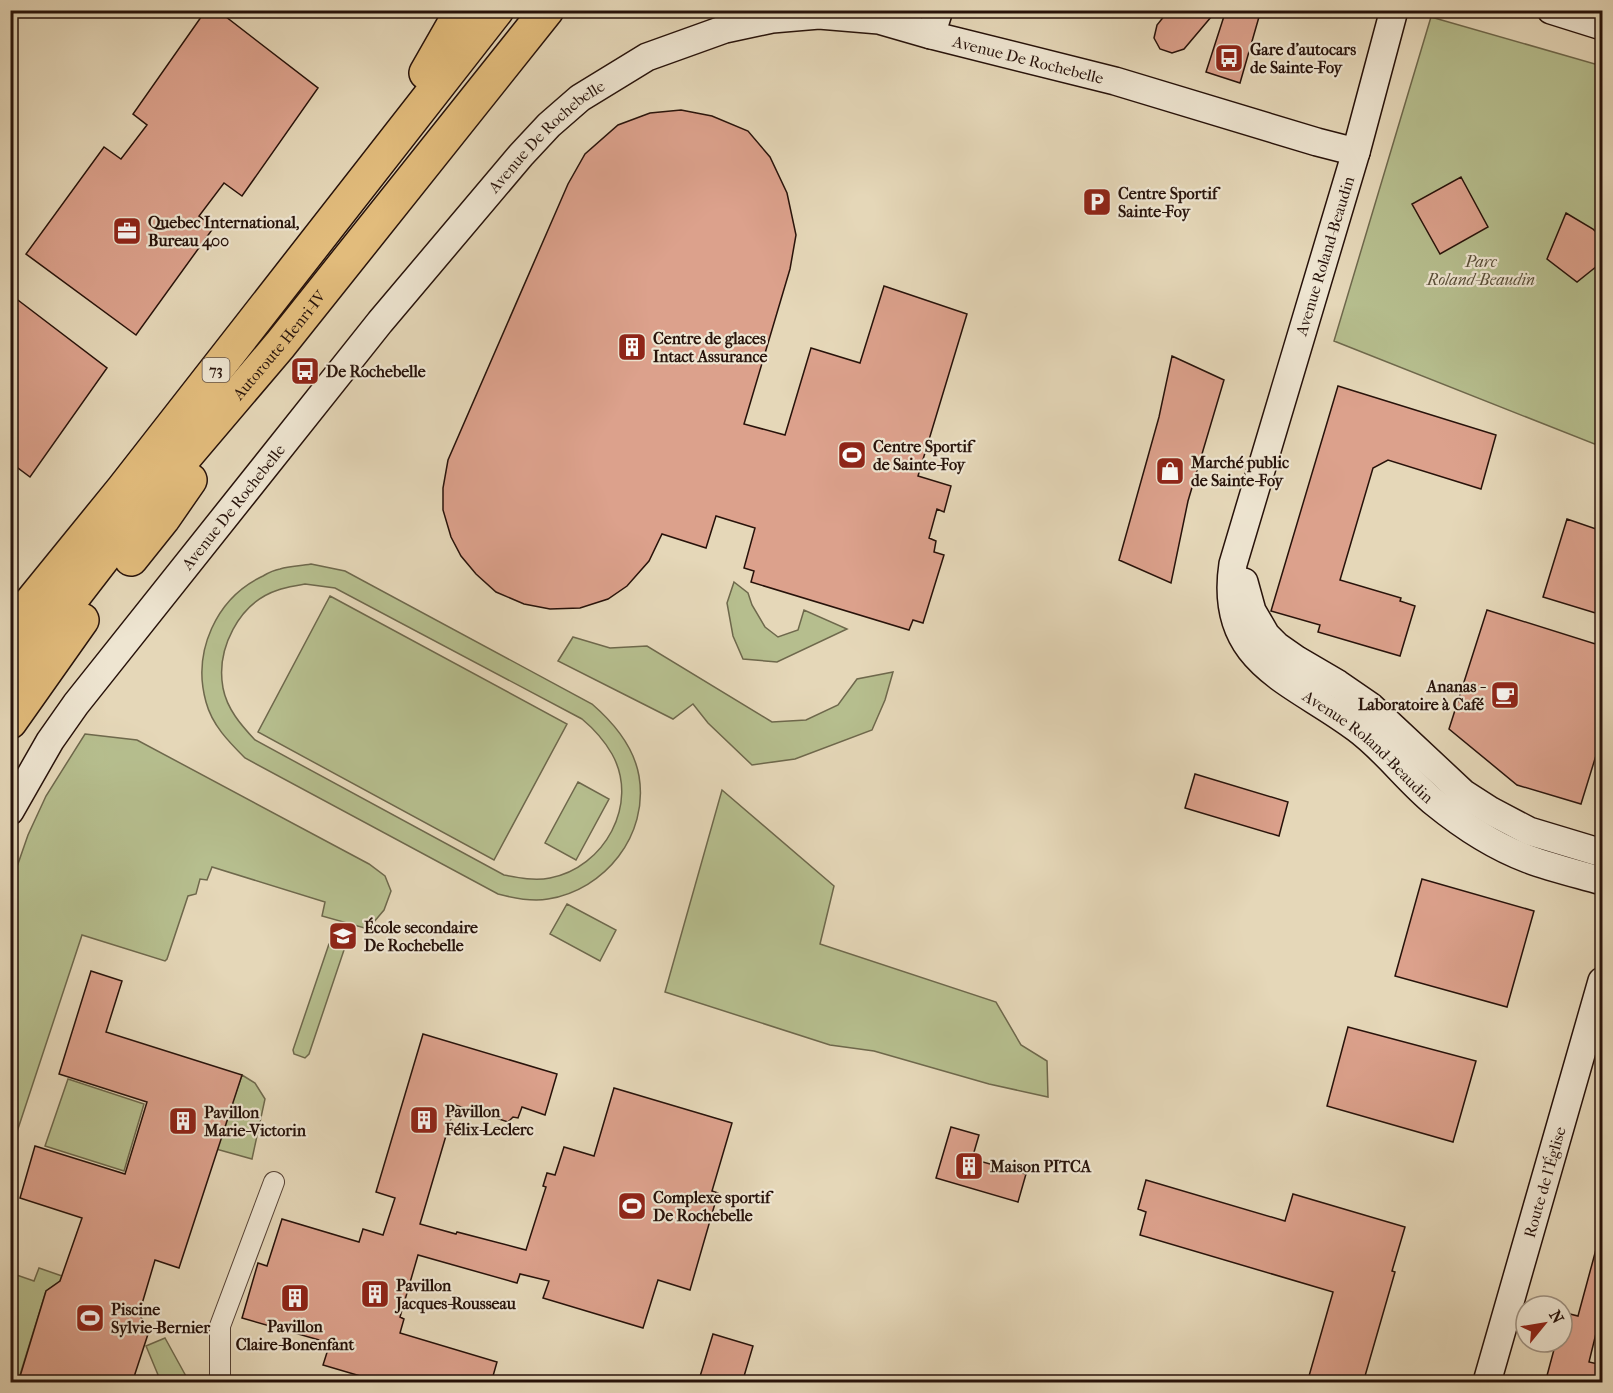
<svg xmlns="http://www.w3.org/2000/svg" width="1613" height="1393" font-family="'IM FELL French Canon',serif">
<rect width="100%" height="100%" fill="#e5d7b8"/>
<filter id="stains"><feTurbulence type="fractalNoise" baseFrequency=".00333" numOctaves="4"/><feColorMatrix values="0 0 0 0 .2 0 0 0 0 .09 0 0 0 0 .02 0 0 0 .5 -.17"/></filter>
<radialGradient id="worn" r=".72"><stop offset=".6" stop-color="#630" stop-opacity="0"/><stop offset="1" stop-color="#630" stop-opacity=".3"/></radialGradient>
<path fill="#b6be8e" stroke="#6e684c" stroke-width="1.5" fill-rule="evenodd" d="M1431 17 1602 66V447L1334 341Z
M311 564 345 571 592 704C614 723 634 747 639 776 649 835 605 890 548 899 532 902 513 898 498 894L245 758C229 742 212 725 206 702 192 652 216 598 263 576 268 573 274 570 280 569 290 566 301 566 311 564ZM305 584 335 588 582 719C594 729 604 740 612 754 640 804 604 868 550 878 535 881 519 878 504 875L255 740C241 725 227 709 223 688 216 650 238 603 278 590 286 587 296 586 305 584Z
M734 582 748 593 752 605 765 627 778 637 798 630 804 610 847 629 777 662 743 659 733 636 727 603Z
M330 596 567 724 494 860 258 732Z
M573 637 610 648 647 646 772 722 806 720 838 705 857 679 893 672 885 700 872 730 795 759 752 765 708 723 693 704 673 719 558 661Z
M85 734 137 740 369 864 385 876 391 891 384 910 368 929 322 916 325 902 212 867 207 880 200 879 196 894 188 896 167 959 165 961 82 935 11 1150V884L28 835 46 796Z
M578 782 609 799 576 860 545 843Z
M722 790 834 886 820 944 996 1002 1021 1045 1047 1061 1048 1097 989 1084 874 1051 830 1045 665 992Z
M567 904 616 930 600 961 550 934Z
M340 942 345 947 309 1054 305 1058 294 1054 293 1050 329 944Z
M242 1075 255 1083 265 1099 252 1159 216 1149Z
M68 1079 144 1104 124 1171 45 1146Z
M39 1268 62 1276 60 1281 46 1291 19 1378 21 1382H11V1273L34 1281Z
M165 1338 187 1378 186 1382H161L146 1346Z"/>
<path fill="#dca18c" stroke="#27120a" stroke-width="1.5" d="M206 10H217L318 88 242 196 224 183 199 216 214 227 136 335 26 254 104 147 121 159 147 125 133 114Z
M1169 10H1217L1184 49 1172 53 1160 49 1154 38 1157 25Z
M1226 10H1261L1240 83 1206 72Z
M681 110 712 116 748 131 770 157 787 193 796 235 790 269 744 424 785 435 811 348 860 363 884 286 967 314 918 476 951 486 944 512 937 509 929 538 936 541 934 552 944 555 923 623 913 620 909 630 751 582 754 571 744 568 755 528 716 516 706 548 662 534 649 561 627 586 608 599 580 608 550 609 524 604 496 592 476 574 461 556 451 537 443 510V488L448 460 568 184 585 154 618 125 650 113Z
M1461 177 1488 227 1440 254 1412 204Z
M1566 213 1593 229 1602 238V262L1577 282 1547 259Z
M10 294 107 368 30 477 10 462Z
M1172 356 1224 380 1188 501 1171 583 1119 560 1159 417Z
M1338 386 1496 435 1481 489 1388 460 1373 468 1340 580 1401 598 1400 601 1415 606 1400 656 1318 632 1320 625 1271 611Z
M1567 519 1602 531V615L1543 597Z
M1487 610 1602 646V736L1581 804 1517 785 1449 729Z
M1195 774 1288 802 1279 836 1185 808Z
M1422 879 1534 911 1507 1007 1395 976Z
M91 971 122 981 106 1032 242 1075 179 1268 155 1260 139 1314 149 1331 132 1383H18L46 1291 60 1281 82 1218 20 1198 35 1146 125 1174 147 1102 59 1074Z
M1348 1027 1476 1061 1453 1142 1327 1106Z
M423 1034 557 1074 545 1115 522 1107 518 1118 513 1117 508 1122 455 1105 420 1224 456 1234 457 1232 526 1250 546 1187 543 1186 547 1173 555 1175 564 1147 594 1156 614 1088 732 1123 712 1191 718 1193 690 1290 658 1280 643 1328 543 1298 549 1281 520 1274 517 1283 418 1255 400 1317 404 1319 400 1333 497 1362 491 1383H384L323 1365 330 1343 242 1318 258 1263 267 1266 282 1219 359 1242 363 1229 383 1235 395 1198 376 1192Z
M951 1127 979 1135 972 1159 1026 1174 1018 1202 936 1178Z
M1146 1180 1285 1221 1293 1194 1405 1227 1392 1271 1395 1272 1363 1383H1307L1333 1292 1140 1235 1146 1212 1138 1209Z
M1598 1242H1602V1309L1589 1362 1602 1365 1597 1383H1545L1556 1342H1562V1312L1578 1316Z
M713 1334 753 1346 742 1383H698Z"/>
<g fill="none" stroke-linecap="round" stroke-linejoin="round">
<g stroke="#564336" stroke-width="22">
<path id="street" d="M220 1382V1326L274 1182"/>
</g>
<g stroke="#27120a" stroke-width="30">
<g id="secondary">
<path id="s1" d="M1394 10 1356 152 1233 564C1218 663 1292 680 1356 728 1385 749 1407 780 1435 803 1462 825 1496 847 1528 859 1552 868 1578 874 1602 881"/>
<path d="M1551 10 1602 26"/>
<path d="M931 35 939 10"/>
<path d="M1244 582 1252 611 1266 635 1277 646 1297 660 1338 684 1370 706 1463 793 1491 811 1529 831 1602 853"/>
<path id="s2" d="M10 811 50 741 76 704 380 322 521 155 549 125 580 98 647 57 725 29 772 19 819 15 879 20 931 35 1115 81 1317 142 1356 152"/>
<path id="s3" d="M1487 1382 1602 981"/>
</g>
</g>
<g stroke="#27120a" stroke-width="36">
<g id="highway">
<path d="M426 73 462 10"/>
<path d="M131 559 163 519 190 480"/>
<path d="M10 628 123 489 497 10"/>
<path id="s4" d="M10 679 145 504 280 345 547 10"/>
<path d="M10 722 82 620"/>
</g>
</g>
<use href="#street" stroke="#eee5d1" stroke-width="20"/>
<use href="#secondary" stroke="#eee5d1" stroke-width="27"/>
<use href="#highway" stroke="#e2bc7c" stroke-width="33"/>
</g>
<defs>
<g id="bus-square" transform="scale(1.5)"><rect x="-9" y="-9" width="18" height="18" rx="4" fill="#8f2418" stroke="#eee5d1"/><path d="M-5-6H5V4H4V6H2V4H-2V6H-4V4H-5ZM-3.5-4V0h7V-4ZM-3.5 1.2v1.5H-2V1.2ZM2 1.2v1.5H3.5V1.2Z" fill="#fff"/></g>
<g id="parking-square" transform="scale(1.5)"><rect x="-9" y="-9" width="18" height="18" rx="4" fill="#8f2418" stroke="#eee5d1"/><path d="M-3.5-5.5H1a3.5 3.5 0 0 1 0 7H-1V5.5H-3.5ZM-1-3.4V-.6H.8a1.4 1.4 0 0 0 0-2.8Z" fill="#fff"/></g>
<g id="office-square" transform="scale(1.5)"><rect x="-9" y="-9" width="18" height="18" rx="4" fill="#8f2418" stroke="#eee5d1"/><path d="M-6-3h4V-5.5h4V-3h4V5H-6ZM-1-4.5V-3h2v-1.5ZM-6 0V1H6V0Z" fill="#fff"/></g>
<g id="building-square" transform="scale(1.5)"><rect x="-9" y="-9" width="18" height="18" rx="4" fill="#8f2418" stroke="#eee5d1"/><path d="M-4-6H4V6H1V3H-1V6H-4ZM-2.5-4.3h1.7v1.8h-1.7ZM.8-4.3h1.7v1.8H.8ZM-2.5-1h1.7V.8h-1.7ZM.8-1h1.7V.8H.8Z" fill="#fff"/></g>
<g id="stadium-square" transform="scale(1.5)"><rect x="-9" y="-9" width="18" height="18" rx="4" fill="#8f2418" stroke="#eee5d1"/><path d="M0-5a6.5 5 0 1 0 0 10a6.5 5 0 1 0 0-10ZM-3.5-1.8h7v3.6h-7Z" fill="#fff"/></g>
<g id="shop-square" transform="scale(1.5)"><rect x="-9" y="-9" width="18" height="18" rx="4" fill="#8f2418" stroke="#eee5d1"/><path d="M-5-2.5h2.3a2.7 3.5 0 0 1 5.4 0H5L5.5 6h-11ZM-1.5-2.5h3a1.5 2.3 0 0 0-3 0Z" fill="#fff"/></g>
<g id="cafe-square" transform="scale(1.5)"><rect x="-9" y="-9" width="18" height="18" rx="4" fill="#8f2418" stroke="#eee5d1"/><path d="M-5.5-4.5H6V0H3Q3 3.5 0 3.5H-2.5Q-5.5 3.5-5.5 0ZM3-3.2v2h1.7v-2ZM-6 4.5H4V6H-6Z" fill="#fff"/></g>
<g id="school-square" transform="scale(1.5)"><rect x="-9" y="-9" width="18" height="18" rx="4" fill="#8f2418" stroke="#eee5d1"/><path d="M0-5L7-2L0 1L-7-2ZM-4 1L0 2.5L4 1V4Q0 6-4 4Z" fill="#fff"/></g>
</defs>
<g fill-rule="evenodd">
<use href="#bus-square" x="1229" y="58"/>
<use href="#parking-square" x="1097" y="202"/>
<use href="#office-square" x="127" y="231"/>
<use href="#building-square" x="632" y="347"/>
<use href="#bus-square" x="305" y="371"/>
<use href="#stadium-square" x="852" y="455"/>
<use href="#shop-square" x="1170" y="471"/>
<use href="#cafe-square" x="1505" y="695"/>
<use href="#school-square" x="343" y="936"/>
<use href="#building-square" x="424" y="1120"/>
<use href="#building-square" x="183" y="1121"/>
<use href="#building-square" x="969" y="1166"/>
<use href="#stadium-square" x="632" y="1206"/>
<use href="#building-square" x="375" y="1294"/>
<use href="#building-square" x="295" y="1298"/>
<use href="#stadium-square" x="90" y="1318"/>
</g>
<g text-anchor="middle" dominant-baseline="central" stroke-width="4.5" stroke-linejoin="round" paint-order="stroke">
<rect fill="#eee5d1" stroke="#635146" stroke-width="1.5" x="202.5" y="358" width="27" height="24" rx="4.5"/>
<g font-size="15" font-weight="bold" fill="#27120a">
<text x="216" y="370">73</text>
</g>
<g font-size="16" font-weight="bold" fill="#27120a" stroke="#eee5d1" text-anchor="start">
<text x="1250" y="49">Gare d'autocars<tspan x="1250" dy="18">de Sainte-Foy</tspan></text>
<text x="1118" y="193">Centre Sportif<tspan x="1118" dy="18">Sainte-Foy</tspan></text>
<text x="148" y="222">Quebec International,<tspan x="148" dy="18">Bureau 400</tspan></text>
<text x="653" y="338">Centre de glaces<tspan x="653" dy="18">Intact Assurance</tspan></text>
<text x="326" y="371">De Rochebelle</text>
<text x="873" y="446">Centre Sportif<tspan x="873" dy="18">de Sainte-Foy</tspan></text>
<text x="1191" y="462">Marché public<tspan x="1191" dy="18">de Sainte-Foy</tspan></text>
<text x="1484" y="686" text-anchor="end">Ananas -<tspan x="1484" dy="18">Laboratoire à Café</tspan></text>
<text x="364" y="927">École secondaire<tspan x="364" dy="18">De Rochebelle</tspan></text>
<text x="445" y="1111">Pavillon<tspan x="445" dy="18">Félix-Leclerc</tspan></text>
<text x="204" y="1112">Pavillon<tspan x="204" dy="18">Marie-Victorin</tspan></text>
<text x="990" y="1166">Maison PITCA</text>
<text x="653" y="1197">Complexe sportif<tspan x="653" dy="18">De Rochebelle</tspan></text>
<text x="396" y="1285">Pavillon<tspan x="396" dy="18">Jacques-Rousseau</tspan></text>
<text x="111" y="1309">Piscine<tspan x="111" dy="18">Sylvie-Bernier</tspan></text>
<text x="295" y="1326" text-anchor="middle">Pavillon<tspan x="295" dy="18">Claire-Bonenfant</tspan></text>
</g>
<g font-size="16" fill="#27120a" stroke="#eee5d1">
<text stroke="none"><textPath href="#s2" startOffset="1386">Avenue De Rochebelle</textPath></text>
<text stroke="none"><textPath href="#s2" startOffset="864">Avenue De Rochebelle</textPath></text>
<text transform="translate(1325 256) rotate(-73)">Avenue Roland-Beaudin</text>
<text stroke="none"><textPath href="#s4" startOffset="429">Autoroute Henri-IV</textPath></text>
<text stroke="none"><textPath href="#s2" startOffset="378">Avenue De Rochebelle</textPath></text>
<text stroke="none"><textPath href="#s1" startOffset="820">Avenue Roland-Beaudin</textPath></text>
<text stroke="none"><textPath href="#s3" startOffset="208">Route de l'Église</textPath></text>
</g>
<g font-size="16" font-style="italic" fill="#594e38" stroke="#eee5d1">
<text x="1481" y="261">Parc<tspan x="1481" dy="18">Roland-Beaudin</tspan></text>
</g>
</g>
<rect width="1613" height="1393" fill="none" stroke="#e5d7b8" stroke-width="36"/>
<rect x="12" y="12" width="1589" height="1369" fill="none" stroke="#27120a" stroke-width="3"/>
<rect x="18" y="18" width="1577" height="1357" fill="none" stroke="#27120a" stroke-width="1.5"/>
<g transform="translate(1544 1324) rotate(60)"><circle r="28" fill="#eee5d1" stroke="#9e9181" stroke-width="1.5"/>
<path d="M0-4.5L10 22L0 15L-10 22Z" fill="#8f2418"/>
<text y="-9" font-size="16" font-weight="bold" text-anchor="middle" fill="#27120a">N</text>
</g>
<rect width="100%" height="100%" filter="url(#stains)"/>
<rect width="100%" height="100%" fill="url(#worn)"/>
</svg>
